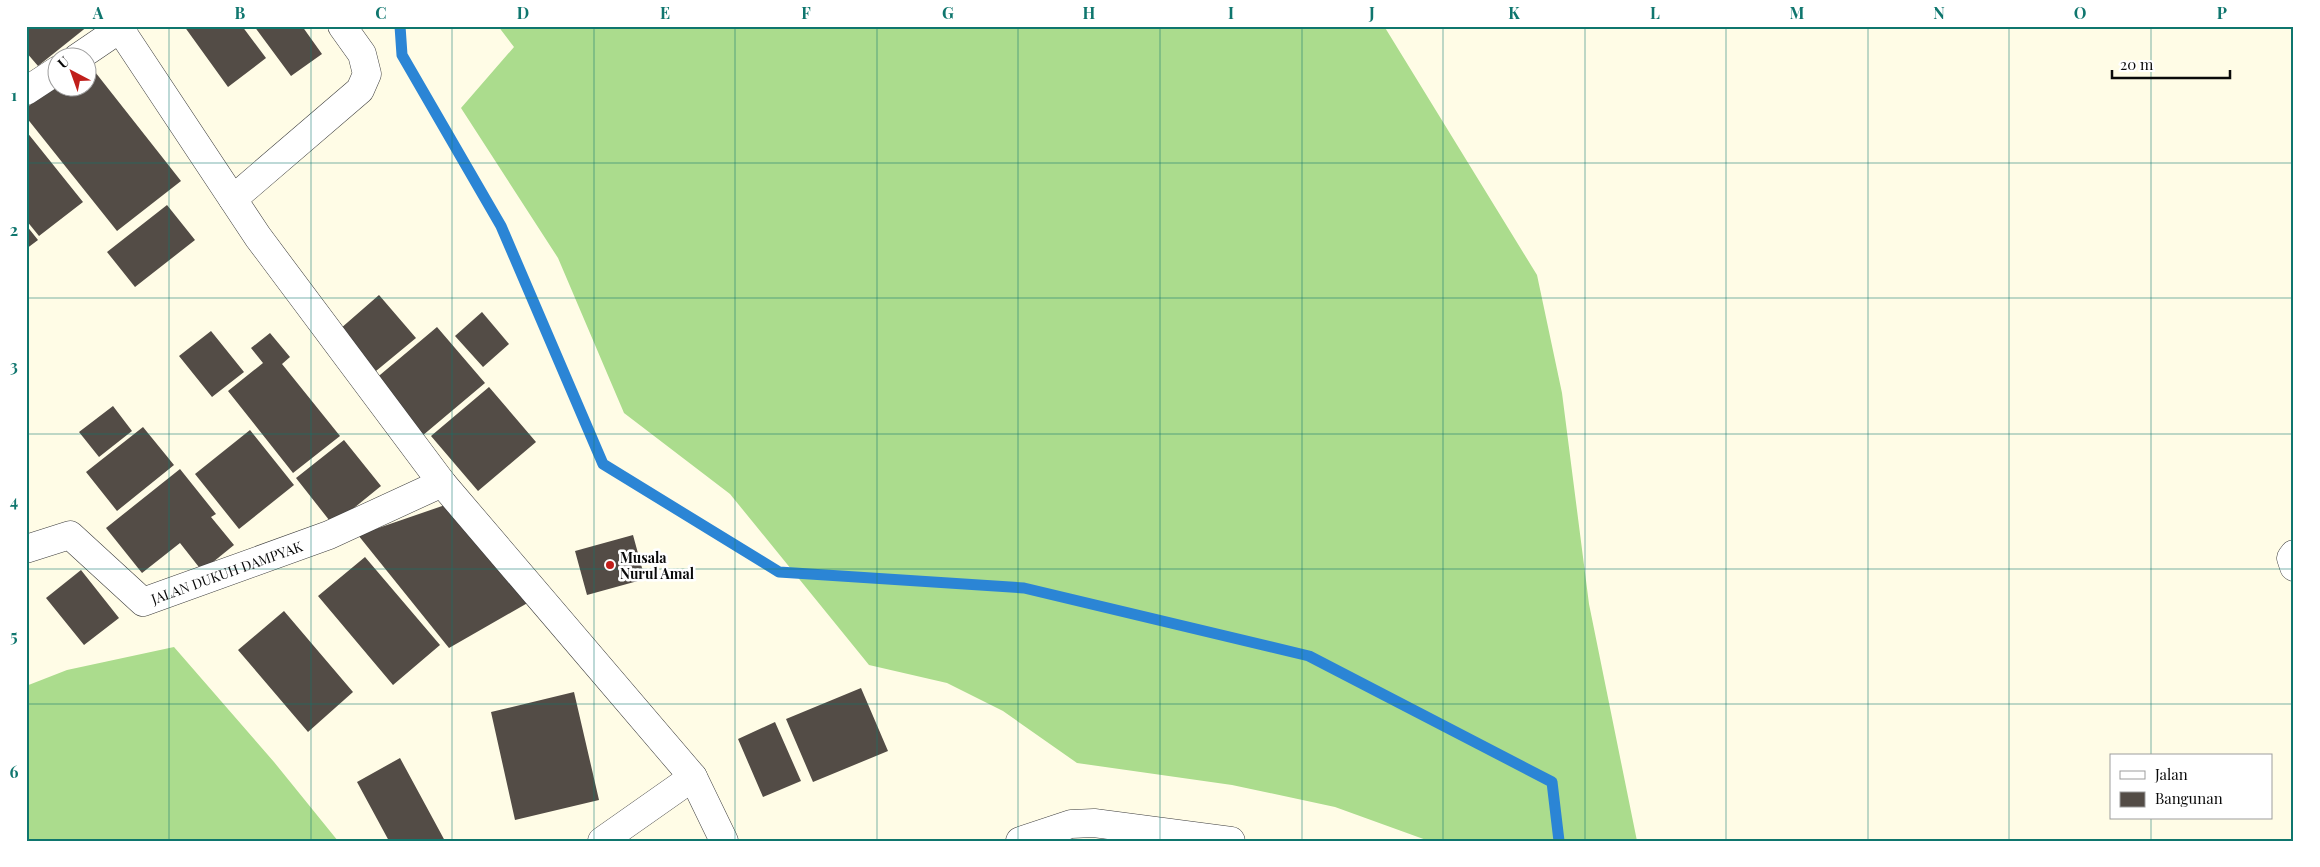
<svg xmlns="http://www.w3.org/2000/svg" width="2320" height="867" font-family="'Playfair Display',serif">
<rect width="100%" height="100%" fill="#fffce6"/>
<path fill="#abdc8d" d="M498 26H1384L1537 275 1562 393 1589 604 1637 841H1429L1335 807 1232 785 1077 763 1003 711 947 683 869 665 730 494 624 413 558 258 461 108 514 47Z
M174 647 274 762 338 841H26V686L67 670Z"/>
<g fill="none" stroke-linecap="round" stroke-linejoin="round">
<path stroke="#2b85d5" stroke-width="11" d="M400 26 402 55 501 226 603 464 779 572 1024 588 1309 656 1552 782 1559 841"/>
</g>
<path fill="#534c46" d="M26 26H88L38 66 26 52Z
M184 26H242L266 58 228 87Z
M254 26H302L322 54 291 76Z
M88 63 181 181 117 231 26 117V108L58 83V88H88Z
M26 131 83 202 39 236 26 220Z
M167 205 195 240 135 287 107 252Z
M26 225 38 240 26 249Z
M379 295 416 338 376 371 340 329Z
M482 312 509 344 483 367 455 336Z
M437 327 485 383 422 436 374 380Z
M211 331 244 372 212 397 179 356Z
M270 333 290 357 282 364 340 436 293 473 228 391 263 363 251 348Z
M489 387 536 442 478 491 431 436Z
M113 406 132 431 99 457 79 432Z
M143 427 174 465 117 511 86 472Z
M250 430 294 485 239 529 195 474Z
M344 440 381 486 333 525 296 478Z
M180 469 216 514 211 517 234 545 202 571 180 543 142 573 106 528Z
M448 504 531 601 449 648 358 535Z
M633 535 645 579 587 595 575 551Z
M365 557 440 645 393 685 318 596Z
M81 570 119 618 84 645 46 598Z
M284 611 353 692 308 732 238 650Z
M861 688 888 751 813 782 786 719Z
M574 692 599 800 515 820 491 712Z
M775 722 801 781 763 797 738 739Z
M400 758 445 841H389L357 782Z"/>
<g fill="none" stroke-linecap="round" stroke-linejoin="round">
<g stroke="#3d3d3d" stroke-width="29">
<g id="street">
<path d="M118 26 258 237 442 483 693 777 724 841"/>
<path d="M77 58 124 26"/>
<path d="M26 91 58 70"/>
<path d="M233 199 360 90 367 74 362 54 342 26"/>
<path id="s1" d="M26 549 70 535 143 602 329 535 442 483"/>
<path d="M2294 554 2291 558 2294 567"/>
<path d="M602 841 693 777"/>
<path d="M1020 841 1071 824 1094 823 1231 841"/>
</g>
</g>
<use href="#street" stroke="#fff" stroke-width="28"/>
</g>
<path fill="none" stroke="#0f766e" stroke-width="1" stroke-opacity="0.55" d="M169 26V841M311 26V841M452 26V841M594 26V841M735 26V841M877 26V841M1018 26V841M1160 26V841M1302 26V841M1443 26V841M1585 26V841M1726 26V841M1868 26V841M2009 26V841M2151 26V756M26 163H2294M26 298H2294M26 434H2294M26 569H2294M26 704H2294M2151 818V841"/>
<circle fill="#c01f1b" stroke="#fff" stroke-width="2" cx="610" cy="565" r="5"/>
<g text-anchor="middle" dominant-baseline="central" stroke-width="5" stroke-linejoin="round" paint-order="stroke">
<g font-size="14" font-weight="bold" fill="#0a0a0a" stroke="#fff" text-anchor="start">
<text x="620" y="557">Musala<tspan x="620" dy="16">Nurul Amal</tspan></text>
</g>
<g font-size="14" fill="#0a0a0a" stroke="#fff">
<text stroke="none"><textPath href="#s1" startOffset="234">JALAN DUKUH DAMPYAK</textPath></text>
</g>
</g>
<rect width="2320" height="867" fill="none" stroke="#ffffff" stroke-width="55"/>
<rect x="2110" y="754" width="162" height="65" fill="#ffffff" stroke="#9d9d9d"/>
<rect x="2120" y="771" width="25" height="8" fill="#ffffff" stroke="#9d9d9d"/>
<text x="2155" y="780" font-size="15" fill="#0a0a0a">Jalan</text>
<rect x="2120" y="792" width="25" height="15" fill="#534c46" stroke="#9d9d9d"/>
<text x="2155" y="804" font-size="15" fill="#0a0a0a">Bangunan</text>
<g transform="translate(72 72) rotate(319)"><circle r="24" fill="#ffffff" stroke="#9d9d9d"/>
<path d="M0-4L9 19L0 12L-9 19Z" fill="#c01f1b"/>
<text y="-8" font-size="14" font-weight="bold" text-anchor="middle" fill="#0a0a0a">U</text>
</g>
<path d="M2112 70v8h118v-8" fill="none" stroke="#0a0a0a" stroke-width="2.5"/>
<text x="2120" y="70" font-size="15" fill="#0a0a0a" stroke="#ffffff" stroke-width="4" paint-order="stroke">20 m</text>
<rect x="28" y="28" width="2264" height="812" fill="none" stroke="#0f766e" stroke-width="2"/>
<g font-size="16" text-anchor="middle" font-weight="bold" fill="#0f766e">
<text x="98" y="19">A</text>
<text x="240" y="19">B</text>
<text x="381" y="19">C</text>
<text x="523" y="19">D</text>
<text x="665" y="19">E</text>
<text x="806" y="19">F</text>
<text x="948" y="19">G</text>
<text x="1089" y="19">H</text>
<text x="1231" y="19">I</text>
<text x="1372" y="19">J</text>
<text x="1514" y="19">K</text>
<text x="1655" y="19">L</text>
<text x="1797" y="19">M</text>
<text x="1939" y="19">N</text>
<text x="2080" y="19">O</text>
<text x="2222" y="19">P</text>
<text x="14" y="101">1</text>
<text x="14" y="236">2</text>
<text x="14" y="372">3</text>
<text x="14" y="507">4</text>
<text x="14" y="642">5</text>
<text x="14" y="778">6</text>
</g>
</svg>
